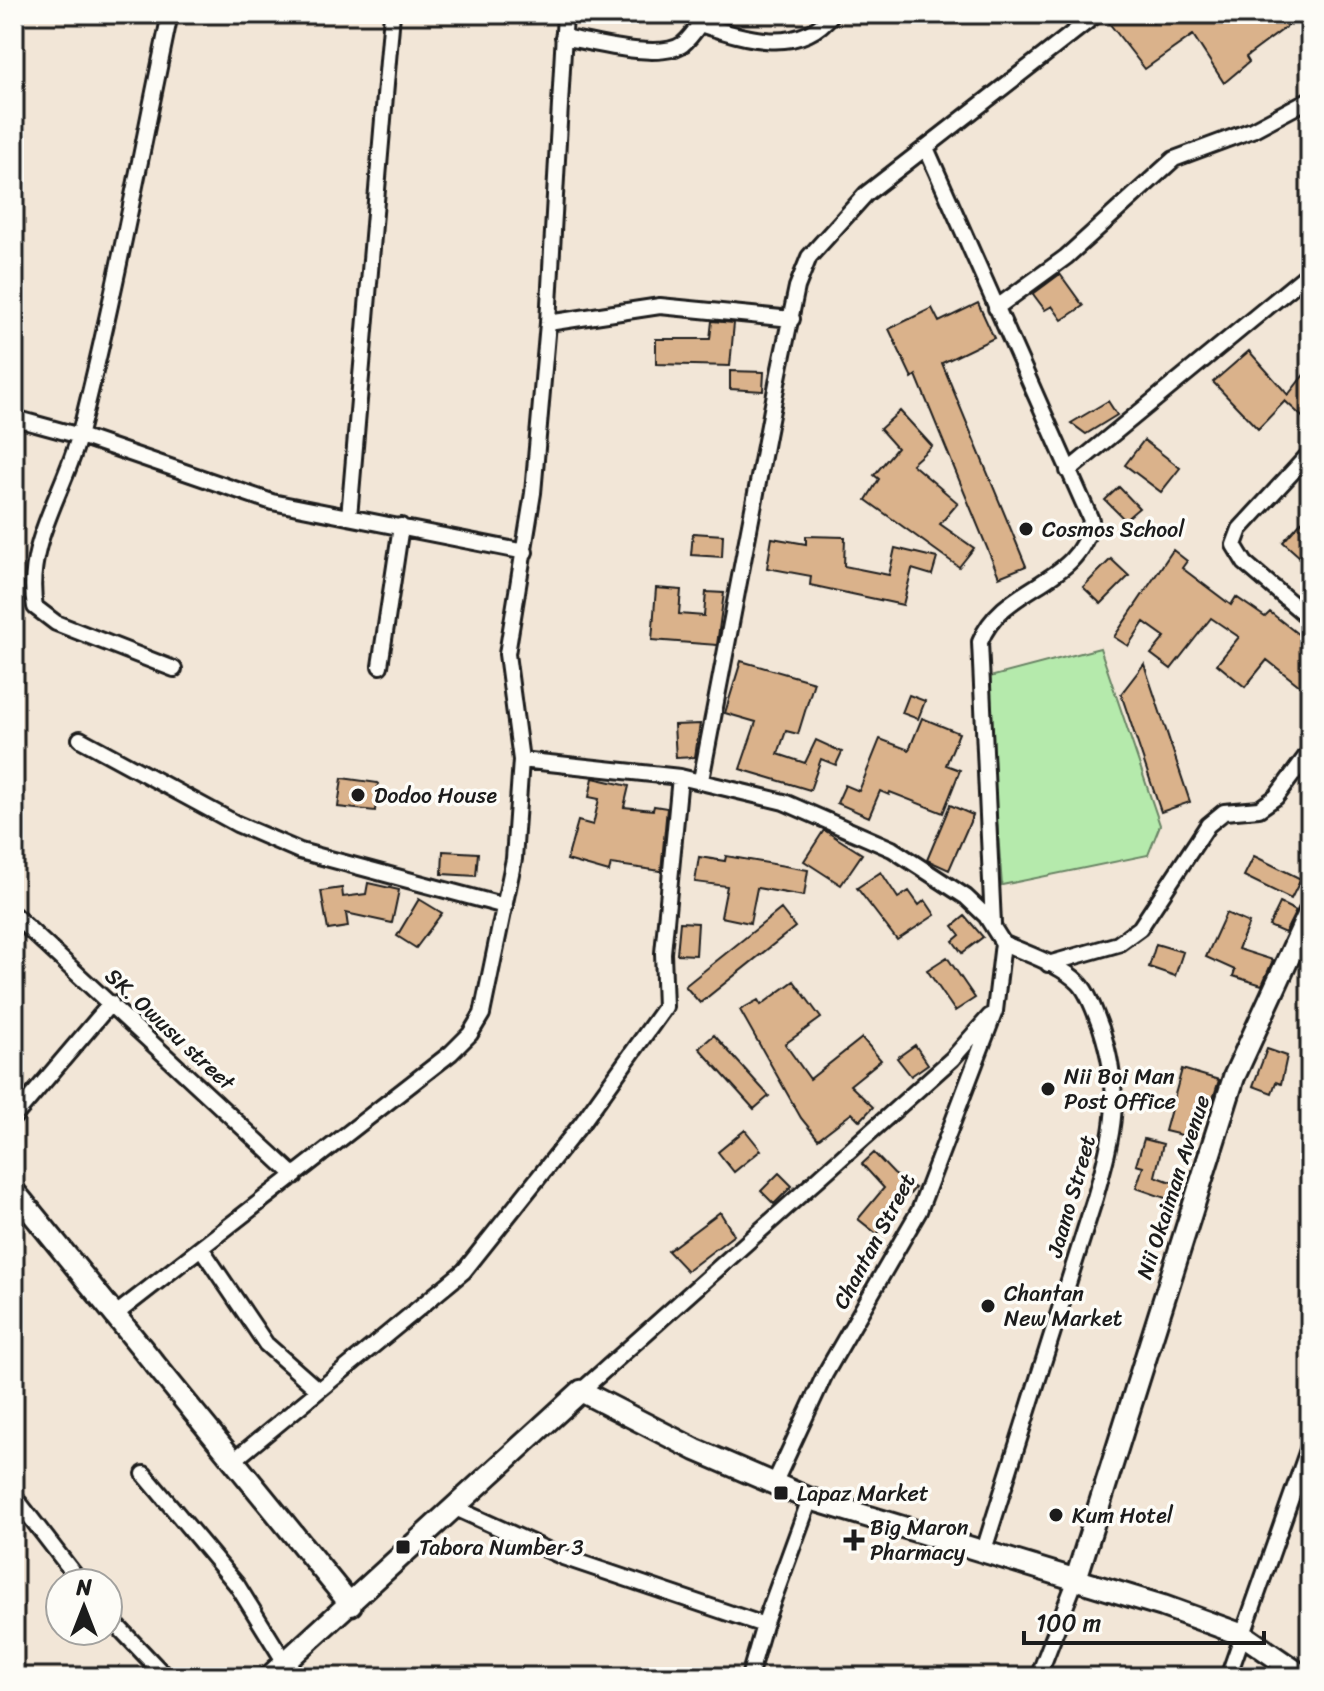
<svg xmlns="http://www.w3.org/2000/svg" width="1324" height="1691" font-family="Sriracha,sans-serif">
<rect width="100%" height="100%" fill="#f2e6d7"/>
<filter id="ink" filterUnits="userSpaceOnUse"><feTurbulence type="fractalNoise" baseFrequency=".0125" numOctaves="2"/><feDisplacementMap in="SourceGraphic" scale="16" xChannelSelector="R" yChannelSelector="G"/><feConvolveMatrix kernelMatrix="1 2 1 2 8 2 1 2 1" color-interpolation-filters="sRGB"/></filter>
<g filter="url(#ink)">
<path fill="#b5eaac" stroke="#688364" stroke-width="2" d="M1100 648 1160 825 1148 855 1002 885 986 678Z"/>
<path fill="#dab28b" stroke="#1c1c1c" stroke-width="2" d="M1120 14H1146L1153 23 1166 14H1279L1289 25 1246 57 1249 62 1224 83 1193 35 1145 69 1109 23Z
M1060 274 1083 306 1062 320 1052 306 1045 310 1033 294Z
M978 303 994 338 942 363 1026 566 999 577 916 375 912 378 889 329 932 308 939 322Z
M712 321 734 323 730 366 656 364V339H710Z
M1249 351 1288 395 1310 367V424L1285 401 1258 429 1213 382Z
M730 371 764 372 763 391 730 389Z
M1108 401 1117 415 1086 434 1071 423Z
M900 411 932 446 912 464 958 503 940 524 974 548 959 567 866 500 879 479 874 475 897 448 880 429Z
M1144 440 1180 468 1161 492 1125 465Z
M1119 487 1139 508 1125 520 1105 500Z
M1310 512V566L1283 542Z
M693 533 723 535 722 557 691 555Z
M806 536 845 537 844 566 889 575 895 548 937 558 932 575 912 569 903 605 810 585 811 576 767 568 772 538 806 544Z
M1173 550 1187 561 1182 568 1231 605 1236 597 1265 617 1270 612 1299 635 1301 633 1310 640V694L1267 660 1245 687 1217 664 1239 637 1211 618 1171 669 1151 654 1165 637 1144 622 1128 646 1114 637Z
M1111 559 1129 576 1101 604 1083 587Z
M656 588 681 590 679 614 704 616 706 592 724 593 717 645 652 640Z
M741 661 814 682 798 734 786 731 778 754 805 763 816 740 842 752 836 765 821 759 810 790 740 769 756 722 725 713Z
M1144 664 1190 802 1161 812 1121 694Z
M909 695 925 701 918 719 902 713Z
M922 718 959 733 946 765 960 770 943 813 890 792 889 795 880 791 869 817 837 803 845 785 859 791 880 739 909 750Z
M700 724 695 757 676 758 674 725Z
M342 778 378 783 375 811 338 807Z
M593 778 629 786 624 807 653 810 654 806 667 808 661 871 611 864 609 872 567 860 578 821 593 825 599 799 589 797Z
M950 805 973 815 949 870 927 860Z
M824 830 862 854 841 885 804 861Z
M443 851 478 853 476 876 442 874Z
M726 856 808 870 804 896 757 888 750 923 721 917 727 886 695 882 699 857 725 861Z
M1254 856 1301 879 1291 899 1244 876Z
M881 872 898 898 909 891 919 905 925 900 935 915 897 940 857 888Z
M368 883 399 890 392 923 346 913 348 927 328 930 321 891 342 888 343 897 366 894Z
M419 899 442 913 416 948 397 936Z
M1280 903 1296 911 1285 933 1269 926Z
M781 909 795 927 700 1003 685 986Z
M1226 913 1249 923 1238 949 1273 960 1262 985 1233 976 1235 970 1206 957Z
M965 916 983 937 962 953 953 941 960 935 953 926Z
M680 922 698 923 696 955 677 954Z
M1156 944 1183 952 1175 976 1149 967Z
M947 957 975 998 955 1011 927 970Z
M794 981 821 1018 785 1044 810 1079 862 1038 881 1060 850 1085 873 1107 860 1121 852 1113 818 1139 801 1118 740 1010 758 1000 761 1005Z
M714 1035 769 1096 754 1109 699 1048Z
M915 1045 928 1064 911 1076 897 1058Z
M1267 1049 1287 1056 1281 1084 1276 1082 1272 1093 1253 1086Z
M1182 1069 1219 1080 1211 1105 1203 1103 1194 1138 1165 1131Z
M745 1130 761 1150 734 1172 718 1152Z
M1144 1139 1163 1144 1155 1176 1174 1183 1168 1199 1136 1188 1143 1167 1136 1165Z
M874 1153 894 1174 915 1188 877 1234 858 1219 884 1188 862 1164Z
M779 1173 792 1186 774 1204 761 1191Z
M720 1212 734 1235 687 1271 668 1251Z"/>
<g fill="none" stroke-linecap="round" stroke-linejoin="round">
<g stroke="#1c1c1c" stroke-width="20">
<path id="street" d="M170 14C141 153 115 295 80 433 65 492 24 544 35 607L56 623 174 669
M700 24C743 38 799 57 832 14
M563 37C591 42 660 61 683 44 692 37 700 23 707 14
M927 150 1091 520C1081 586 1003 583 980 642L993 924
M996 308 1066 257 1174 159 1252 130 1310 99
M548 323 660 306 792 319
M14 418 80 436 272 502 525 552
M1310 453 1240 529 1234 545 1245 563 1310 619
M1068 471 1310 272
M349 517 392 14
M380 666 401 526
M80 739 237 824 300 851 505 906
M521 760 680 777 784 802 892 849 966 897 986 916 1003 943 995 1011 919 1211 825 1374 774 1484
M701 780 779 373 797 287 809 257 866 194 1097 14
M14 915 295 1176
M1048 964 1118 944 1140 928 1208 825 1224 812 1259 809 1276 797 1310 751
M14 1117 111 1003
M201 1248 266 1344 317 1389
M116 1314 451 1053 470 1034 482 1014 514 859 521 760 507 654 533 493 548 323 565 14
M581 1391 952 1059 990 1016
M233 1461 464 1271 582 1123 665 1007 663 953 680 777
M144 1474 237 1585 294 1677
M14 1496 81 1583
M453 1507 563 1557 764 1625
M984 1550 1095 1198C1114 1130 1123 1097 1101 1028 1096 1015 1089 993 1079 983 1060 964 1027 954 1003 943
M108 1616 166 1677
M749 1677 764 1625 810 1499
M1038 1677 1076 1579
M1228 1677 1310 1444"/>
</g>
<g stroke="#1c1c1c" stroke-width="26">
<path id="secondary" d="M14 1191 351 1605
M1076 1579 1234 1077 1310 911
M269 1677 581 1391 696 1450 810 1499 1163 1606 1243 1635 1304 1677"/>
</g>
<use href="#street" stroke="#fdfcf7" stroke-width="14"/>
<use href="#secondary" stroke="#fdfcf7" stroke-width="20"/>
</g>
</g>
<g fill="#1c1c1c" stroke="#fdfcf7" stroke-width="3">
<circle cx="1026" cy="529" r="8"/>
<circle cx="358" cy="795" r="8"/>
<circle cx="1048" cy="1089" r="8"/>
<circle cx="988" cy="1306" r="8"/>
<rect x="773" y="1485" width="16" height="16" rx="4"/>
<circle cx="1056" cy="1515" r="8"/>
<path d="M850 1528h8v8h8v8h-8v8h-8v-8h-8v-8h8z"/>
<rect x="395" y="1539" width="16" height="16" rx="4"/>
</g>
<g text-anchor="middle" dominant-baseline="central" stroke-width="7" stroke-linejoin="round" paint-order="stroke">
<g font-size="22" fill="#1c1c1c" stroke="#fdfcf7" text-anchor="start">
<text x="1042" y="529">Cosmos School</text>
<text x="374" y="795">Dodoo House</text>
<text x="1064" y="1076">Nii Boi Man<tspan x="1064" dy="25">Post Office</tspan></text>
<text x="1004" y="1293">Chantan<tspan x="1004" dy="25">New Market</tspan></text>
<text x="797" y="1493">Lapaz Market</text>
<text x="1072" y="1515">Kum Hotel</text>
<text x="870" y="1527">Big Maron<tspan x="870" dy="25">Pharmacy</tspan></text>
<text x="419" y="1547">Tabora Number 3</text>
</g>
<g font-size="22" fill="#1c1c1c" stroke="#fdfcf7">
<text transform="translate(170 1029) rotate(43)">SK. Owusu street</text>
<text transform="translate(1173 1187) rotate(-72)">Nii Okaiman Avenue</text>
<text transform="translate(1071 1196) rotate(-74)">Jaano Street</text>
<text transform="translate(874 1241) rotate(-62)">Chantan Street</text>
</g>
</g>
<rect width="1324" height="1691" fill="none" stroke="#fdfcf7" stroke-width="48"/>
<rect x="24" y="24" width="1276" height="1643" fill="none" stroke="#1c1c1c" stroke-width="3" filter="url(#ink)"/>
<g transform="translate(84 1607)"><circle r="38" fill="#fdfcf7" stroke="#a3a29f" stroke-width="2"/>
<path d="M0-6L14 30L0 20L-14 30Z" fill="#1c1c1c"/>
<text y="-12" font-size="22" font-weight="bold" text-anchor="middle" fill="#1c1c1c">N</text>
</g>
<path d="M1024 1631v12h240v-12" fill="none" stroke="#1c1c1c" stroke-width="4"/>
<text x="1036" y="1631" font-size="24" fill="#1c1c1c" stroke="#fdfcf7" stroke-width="6" paint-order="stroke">100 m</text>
</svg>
